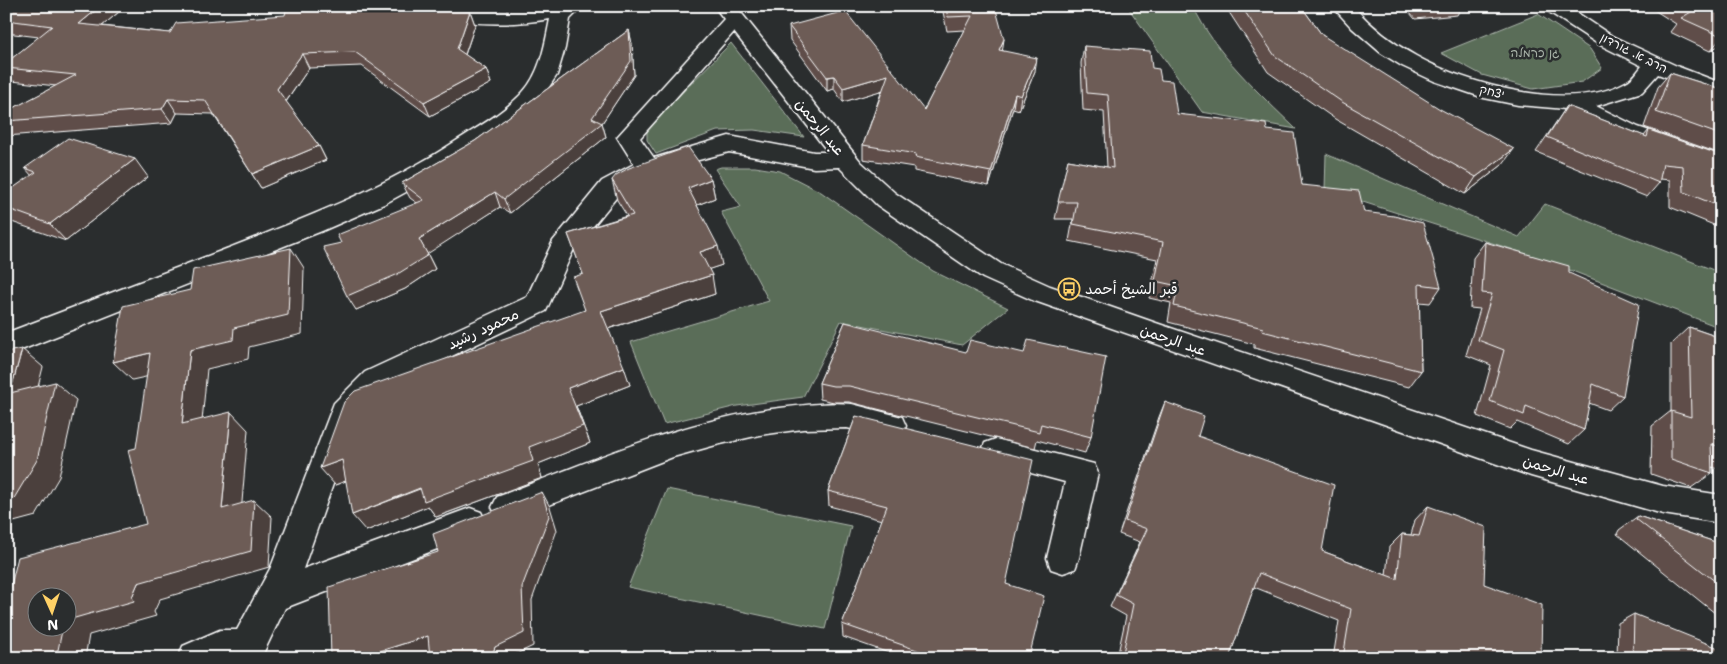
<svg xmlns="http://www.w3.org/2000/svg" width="1727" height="664" font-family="'Shantell Sans','Playpen Sans Arabic','Playpen Sans Hebrew',sans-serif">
<rect width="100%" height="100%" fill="#2a2d2e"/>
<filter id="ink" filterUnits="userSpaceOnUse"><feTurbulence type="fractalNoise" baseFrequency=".02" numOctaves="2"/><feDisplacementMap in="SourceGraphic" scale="10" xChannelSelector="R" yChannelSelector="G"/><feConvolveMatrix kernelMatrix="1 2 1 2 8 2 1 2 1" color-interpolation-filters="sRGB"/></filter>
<g filter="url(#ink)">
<path fill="#5a6d58" stroke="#acb6ac" d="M1127 6H1193C1216 55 1258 92 1296 129L1202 112Z
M1538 14 1590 49 1602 68 1582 82 1533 89 1482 75 1441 53Z
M731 43 804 137 754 130 717 131 656 154 647 140V128Z
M1326 154 1519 237 1545 204 1721 273V328L1533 256 1325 190Z
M721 167H755L780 171 821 192 933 271 1008 308 962 345 841 321 803 397 737 406 664 424 631 342 769 301 721 212 741 207 715 169Z
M667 489 851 526 825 629 628 587Z"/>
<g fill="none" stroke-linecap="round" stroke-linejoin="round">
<g stroke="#fff" stroke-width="3">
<path id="minor" d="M372 6H430L500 10 551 6H583L570 19 565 48 557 75 539 102 512 125 441 173 384 204 322 231 6 356V333C78 306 149 278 221 251 303 219 383 189 456 141 479 126 505 112 523 92 541 72 545 44 550 19 495 29 436 20 382 12L375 10Z
M714 6H735L743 15 861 162 895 193 1001 264 1050 286 1156 323 1531 450 1663 486 1721 495V523L1663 514 1531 476 1032 300 983 278 877 205 839 167 814 168 729 152 657 171 620 193 573 251 546 311 385 388 356 419 303 569 470 508 481 512 486 522 481 532 285 608 261 658H178L183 646 220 630H237L271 567 334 403 365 372 527 297 553 241 602 181 634 164 617 137 724 19ZM734 32 828 152H814L729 136 654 158 640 138Z
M1332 6H1353C1371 26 1392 43 1416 56 1468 85 1570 113 1626 82 1633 79 1637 72 1642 66L1598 44 1546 10 1543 6H1567L1612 36 1679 67 1721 83V98L1658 74 1642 92 1596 106 1638 127 1721 156V173L1622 137 1566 109 1518 105 1484 98 1434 81 1402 66 1381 53 1352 28Z
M852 404 902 417 906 426 902 435 891 438 847 428 803 429 760 435 716 445 673 457 508 521 497 517 492 507 497 497C589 462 682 420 780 408 804 405 829 402 852 404Z
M996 439 1094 464 1098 473 1079 558 1075 569 1063 573 1051 569 1047 558 1065 482 985 461 981 452 985 443Z"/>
</g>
<use href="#minor" fill="#2a2d2e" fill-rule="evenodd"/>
</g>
<path fill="#5e4e4a" stroke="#fff" d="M6 6H126L102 26 170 33 470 11 475 25 465 55 486 69 491 83 430 116 362 66 309 68 286 102 319 146 326 160 261 188 213 114 177 113 172 123 6 136V112L56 86 12 81 6 74V63L39 37 6 33Z
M854 6H995L1002 50 1035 71 1019 110 1013 108 989 186 914 171V167L863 159V145L882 90 843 102 834 89 827 91 790 40 789 26 924 110 965 30 947 31 942 7 855 11Z
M1225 6H1301L1322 35 1502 165 1465 194 1335 119 1268 72Z
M1404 6H1462L1457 15 1415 19Z
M1648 6H1721V44L1710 51 1670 32 1676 24Z
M629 30 632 44 634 75 602 123 606 137 510 213 500 207 427 253 435 269 405 289 356 310 341 243 417 203 410 198 402 183 475 141Z
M1084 46 1152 68 1161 80 1177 114 1267 130 1302 185 1364 212 1441 287 1430 303 1419 302 1421 371 1409 387 1254 348V344L1168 322 1171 303 1149 298 1157 259 1069 241 1073 219H1055L1068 160 1107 167 1104 112 1083 110 1081 63Z
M1670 73 1721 89V154L1644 127 1658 87Z
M1567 106 1644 136 1649 130 1721 155V228L1670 207V180L1660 179 1659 183 1647 197 1536 152Z
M25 168 148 177 66 241 9 221 6 218V193L32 176Z
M711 179 715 198 697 205 722 265 709 269 715 294 608 329 630 385 576 406 590 443 538 464 542 478 436 517 428 506 366 531 346 481 335 485 585 310 583 274 568 234 627 216 617 200 612 180Z
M1485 242 1569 273 1623 396 1608 410 1589 403 1584 430 1569 444 1517 422 1510 429 1477 416 1491 365 1466 355 1480 309 1470 308 1473 258Z
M845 322 1091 437 1085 453 1037 440 1035 448 849 402H834L820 399 819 383Z
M1689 327 1721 338V470L1712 467V473L1691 488 1651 474 1652 426 1671 411V344Z
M1165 402 1198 436 1322 551 1386 575 1389 547 1402 534 1411 535 1415 520 1428 506 1484 584 1541 655 1549 658H1333L1339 621 1254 587 1229 658H1117L1126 616 1110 607 1140 542 1119 534 1159 417Z
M856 416 1006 584 1029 658H903L843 637 842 624 882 520 829 506 828 491Z
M1638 516 1721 544V618L1617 534 1619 530Z
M1634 614 1721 658H1617L1618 623Z"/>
<path fill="#4c403c" stroke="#fff" d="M101 6H126L89 37 79 24Z
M470 11 475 25 462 63 457 49Z
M629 30 632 44 634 75 602 123 606 137 510 213 504 199Z
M1721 38V44L1710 51Z
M1004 39 1002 53 999 50Z
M302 54 309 68 285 103 277 89Z
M1037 58 1035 71 1019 110 1021 96Z
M486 69 491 83 430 116 424 102Z
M888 75 887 89 843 102V88Z
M834 76V89L827 91V77Z
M1015 94 1013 108 989 186 991 172Z
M168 99 177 113 172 123 162 109Z
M319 146 326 160 261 188 252 174Z
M1514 149 1502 165 1465 194 1476 177Z
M135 159 148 177 66 241 50 224Z
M711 179 715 198 692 207 688 188Z
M495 192 500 207 427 254 419 239Z
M718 246 722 265 704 271 700 252Z
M291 248 304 268 302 334 249 347 248 359 207 369 200 442 182 424 190 350 234 328Z
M428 255 435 269 405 289 356 310 347 296Z
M712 275 715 294 607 329 601 311Z
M22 349 43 367 32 411 10 393Z
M150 353 168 372 132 380 113 362Z
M624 367 630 385 576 406 590 443 538 464 542 478 436 517 428 506 366 531 352 515 529 447 568 388Z
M55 382 76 400 59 477 36 516 6 524V501Z
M231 412 248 430 240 526 222 509Z
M342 460 356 477 335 485 320 468Z
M542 492 550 507 557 530 532 600 533 646 508 658H491L495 647 522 587Z
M254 500 272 517 269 567 160 599 154 612 156 616 89 635 85 658H31L63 626H68V620L132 597 138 583Z
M428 636 440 649 411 658H358Z"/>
<path fill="#6d5b56" stroke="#fff" d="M6 6H101L79 24 170 33 176 23 285 15 287 6H427L470 11 457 49 486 69 424 102 355 52 302 54 277 89 319 146 252 174 205 100 168 99 162 109 6 121V112L76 75 6 68V63L52 26 6 20Z
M945 6H995L1004 39 999 50 1037 58 1021 96 1015 94 991 172 915 157 916 154 863 145 888 75 843 88 834 76 827 77 789 26 845 11 924 110 972 16 948 17Z
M1241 6H1301L1322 35 1440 109 1514 149 1476 177 1342 102 1275 56Z
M1682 6H1721V36L1681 18 1691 12Z
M629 30 631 61 592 118 602 123 504 199 495 192 419 239 428 255 396 275 347 296 323 247 341 243 337 235 424 200 402 183 475 141Z
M1084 46 1150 51 1152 68 1159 69 1161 80 1172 81 1177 114 1266 124 1267 130 1294 133 1302 185 1359 191 1364 212 1394 216 1423 223 1441 287 1419 284 1421 371 1262 331 1263 328 1174 306 1178 286 1155 281 1163 242 1073 224 1077 202H1058L1068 160 1113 168 1108 95 1087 93Z
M1670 73 1721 89V135L1656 112Z
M1567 106 1647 137 1649 130 1721 155V207L1684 192 1683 166 1663 164 1659 183 1547 137Z
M68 138 135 159 50 224 6 208V193L36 172 25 168Z
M688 147 711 179 688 188 718 246 700 252 712 275 601 311 624 367 568 388 583 426 529 447 533 461 424 501 420 488 352 515 342 460 320 468 344 402 355 391 585 310 573 277 583 274 568 234 633 215 612 180 616 175 629 168Z
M1485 242 1569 266V273L1639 304 1623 396 1593 384 1584 430 1526 406 1524 415 1490 401 1504 350 1478 340 1492 294 1482 293Z
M291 248 288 315 234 328 233 340 190 350 182 424 231 412 222 509 254 500 251 551 138 583 132 597 134 601 68 620V596H38V626H63L58 650 31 658H6V606L18 557 146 524 128 450 136 448 150 353 113 362 123 306 190 290 193 270Z
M845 322 966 352 970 340 1024 353 1028 340 1106 357 1091 437 1041 424 1039 432 849 386H833L819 383Z
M1689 327 1721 338V447L1711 444 1712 473 1671 459V411L1691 417Z
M22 349 10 393 55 382 37 460 13 500 6 501V352Z
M1165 402 1204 416 1198 436 1334 485 1322 551 1397 579 1402 534 1419 536 1428 506 1486 527 1484 584 1542 605 1541 655 1549 658H1343L1351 609 1259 573 1229 658H1122L1133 604 1116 595 1147 529 1125 521Z
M856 416 1033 460 1006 584 1044 596 1029 658H940L842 624 887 506 828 491Z
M542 492 549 516 522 587 524 633 495 647 491 658H430L428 636 358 658H331L329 587 438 552 433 534Z
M1638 516 1721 544V586L1636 519Z
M1634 614 1721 649V658H1633Z"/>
</g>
<defs>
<g id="bus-ring" transform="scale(1.125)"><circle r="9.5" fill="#2a2d2e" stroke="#ffd166" stroke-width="1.5"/><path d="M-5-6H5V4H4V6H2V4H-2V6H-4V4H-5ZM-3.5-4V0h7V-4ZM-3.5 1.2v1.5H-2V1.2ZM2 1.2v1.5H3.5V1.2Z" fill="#ffd166"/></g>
</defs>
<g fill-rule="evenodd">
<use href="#bus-ring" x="1069" y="289"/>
</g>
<g text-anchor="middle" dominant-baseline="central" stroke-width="5" stroke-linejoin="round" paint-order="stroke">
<g font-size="12" fill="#acb6ac" stroke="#2a2d2e">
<text x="1535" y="53">גן כרמלה</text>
</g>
<g font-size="12" fill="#fff" stroke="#2a2d2e">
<text transform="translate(1634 53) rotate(27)">הרב א. גורדון</text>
<text transform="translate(1492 92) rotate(13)">יצחק</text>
</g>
<g font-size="15" fill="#fff" stroke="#2a2d2e">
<text transform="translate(820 127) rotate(51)">عبد الرحمن</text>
<text transform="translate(483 329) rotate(-25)">محمود رشيد</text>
<text transform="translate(1173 340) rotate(19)">عبد الرحمن</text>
<text transform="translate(1556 470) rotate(17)">عبد الرحمن</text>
</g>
<g font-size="15" fill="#fff" stroke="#2a2d2e" text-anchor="start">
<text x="1085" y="289">قبر الشيخ أحمد</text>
</g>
</g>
<rect width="1727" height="664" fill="none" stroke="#2a2d2e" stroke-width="25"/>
<rect x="12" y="12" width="1702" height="639" fill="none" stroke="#fff" stroke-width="2" filter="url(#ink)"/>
<g transform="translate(52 612) rotate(177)"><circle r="24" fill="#2a2d2e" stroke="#7f8182"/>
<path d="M0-4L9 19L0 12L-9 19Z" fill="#ffd166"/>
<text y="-8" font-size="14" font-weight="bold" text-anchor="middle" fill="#ffffff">N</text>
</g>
</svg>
